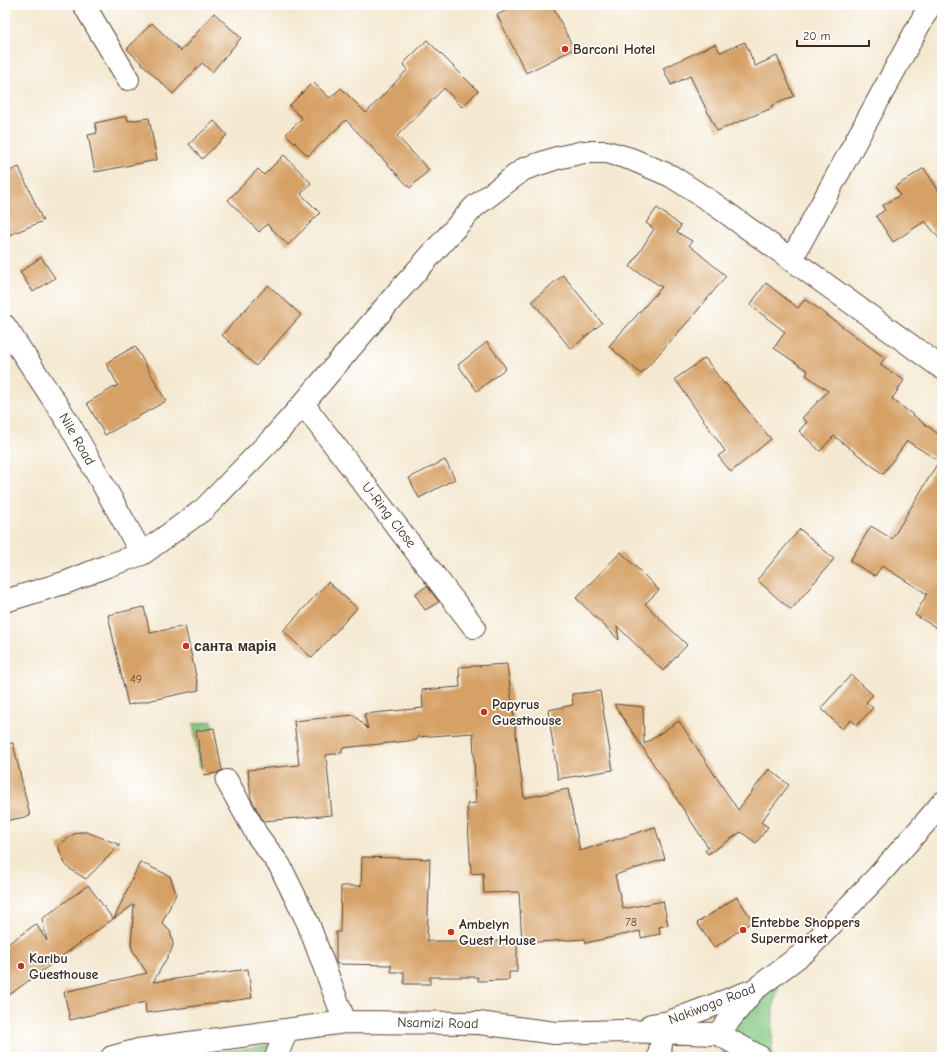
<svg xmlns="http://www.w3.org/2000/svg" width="947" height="1062" font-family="'Comic Neue',sans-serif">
<rect width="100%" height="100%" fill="#fff"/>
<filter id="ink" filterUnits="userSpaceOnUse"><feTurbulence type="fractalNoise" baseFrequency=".025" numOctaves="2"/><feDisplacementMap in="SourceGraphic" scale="8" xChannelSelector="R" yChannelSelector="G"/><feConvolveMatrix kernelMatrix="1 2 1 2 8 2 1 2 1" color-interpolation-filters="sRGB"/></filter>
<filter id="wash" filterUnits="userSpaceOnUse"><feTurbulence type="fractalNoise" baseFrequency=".012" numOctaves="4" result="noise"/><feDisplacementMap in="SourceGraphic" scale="16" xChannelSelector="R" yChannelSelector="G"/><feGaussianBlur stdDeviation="0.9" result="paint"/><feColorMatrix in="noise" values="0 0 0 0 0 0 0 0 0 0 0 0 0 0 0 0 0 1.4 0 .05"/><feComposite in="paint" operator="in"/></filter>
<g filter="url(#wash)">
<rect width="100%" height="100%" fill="#f4e8d0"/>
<path fill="#83c680" stroke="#5f784f" d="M212 721 219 764 200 767 193 724Z
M781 976 773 1009 772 1057H724L721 1046 739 1009Z
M271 1045 275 1057H187L193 1056Z"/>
<g id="blocks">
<path fill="#d6a166" d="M517 5H552L574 49 526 73 497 15Z
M214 13 241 38 212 72 202 63 173 94 127 49 152 23 181 51Z
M427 40 478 91 462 107 444 88 397 136 429 170 410 188 346 120 308 156 286 134 302 118 289 106 313 82 330 98 341 88 366 113 408 69 403 64Z
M745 42 755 66 777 56 794 96 771 106 772 108 717 131 690 76 671 85 663 68 715 44 720 52Z
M127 116 128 121 149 118 157 160 95 172 88 135 97 133 95 123Z
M214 121 227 135 202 159 189 144Z
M284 155 311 183 301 194 320 213 288 245 267 224 259 232 228 200 258 169 264 175Z
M19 167 43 221 5 237V173Z
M924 168 942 196V242L925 221 893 242 876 216 885 210 882 206 900 195 895 187Z
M657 208 681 226 677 232 692 241 689 245 726 276 693 316 641 374 609 346 662 287 630 267 654 229 646 223Z
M41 257 55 278 33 292 20 272Z
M563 275 602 323 571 349 532 301Z
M766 283 798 308 805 299 885 358 880 365 904 380 892 399 942 437V631L915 615 927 594 882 566 875 576 850 561 871 526 892 539 939 461 907 441 883 474 834 436 820 451 799 431 807 422 802 418 828 391 806 375 808 371 774 348 785 332 750 305Z
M268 285 301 315 256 366 222 335Z
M487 342 506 368 477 391 458 365Z
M135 346 166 401 105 435 87 403 118 385 106 363Z
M705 358 724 384 725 383 771 439 731 472 718 456 725 451 675 379Z
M445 460 455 479 419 498 409 478Z
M800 529 834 559 791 610 757 580Z
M621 552 659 590 645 604 687 645 663 671 617 626 619 640 576 598Z
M328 582 357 608 312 658 283 631Z
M427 586 439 602 425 610 415 594Z
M144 607 150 633 185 626 199 690 128 705 108 615Z
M507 664 524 798 568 789 580 851 655 827 665 859 615 875 623 909 663 901 668 925 659 927 660 934 641 938 640 931 586 943 585 939 522 943 519 892 484 893 483 873 471 874 467 804 476 803 473 733 417 737V740L342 748V753L326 755 332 815 263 821 251 798 248 770 299 765 294 721 354 715 368 729 364 714 423 708 422 690 460 687 459 667Z
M851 675 873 695 866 702 873 708 857 725 851 720 842 729 821 708Z
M600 691 613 770 558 779 548 710 573 705 572 694Z
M614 704 643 707 644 744 679 721 738 810 769 769 789 785 761 822 768 827 756 843 741 832 708 854 705 851 708 847Z
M214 728 222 770 217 773 204 775 196 731Z
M13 743 30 816 5 821V744Z
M80 832H87L120 845 86 879 70 869 65 864 58 846 74 834Z
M362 857 430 859 427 941H517V972H509V980L478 981V977H430V984H404V972H391V965L337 964 336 961V932H340L341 886H361Z
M140 862 170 876 176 894 162 923 170 931 172 938 173 945 171 951 153 982 248 969 252 998 146 1013 145 1002 70 1020 64 992 147 973 133 951 131 945 134 904 114 919Z
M88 885 113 919 5 998V946L36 924 47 941 42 919Z
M737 897 753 921 714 948 697 923Z"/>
</g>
</g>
<g filter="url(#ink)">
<use href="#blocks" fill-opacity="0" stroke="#574639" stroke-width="1"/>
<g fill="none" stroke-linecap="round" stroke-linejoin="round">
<g stroke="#574639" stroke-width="24">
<path id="minor" d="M84 5 128 79
M791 260 930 5
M5 326 68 422 142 554
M303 404 474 627
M5 601 67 582 107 566 142 554 204 509 271 440 303 404 397 293 474 207 524 169 557 158 584 152H607L631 159 671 176 710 201 942 368
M227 781 257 835 280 866 308 923 345 1022
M651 1025 669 1022 754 990 806 951 878 876 925 823 942 803
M718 1034 753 991
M112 1057 138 1050 211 1040 345 1022 479 1023 555 1033 622 1031 718 1034 760 1057
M276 1057 287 1030
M659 1057 663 1032"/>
</g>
<use href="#minor" stroke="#fff" stroke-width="22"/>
</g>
</g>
<g fill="#c8321e" stroke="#fff" stroke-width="1.5">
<circle cx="565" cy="49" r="4"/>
<circle cx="186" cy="646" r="4"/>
<circle cx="484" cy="712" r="4"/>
<circle cx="743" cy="930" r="4"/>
<circle cx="451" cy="932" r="4"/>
<circle cx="21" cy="966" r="4"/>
</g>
<g text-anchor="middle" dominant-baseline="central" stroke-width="3.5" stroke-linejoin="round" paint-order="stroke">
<g font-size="12" fill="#624830">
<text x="136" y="679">49</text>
<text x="631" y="922">78</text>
</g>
<g font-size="14" font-weight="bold" fill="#3b2a1e" stroke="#fff" text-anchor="start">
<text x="573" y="49">Barconi Hotel</text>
<text x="194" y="646">санта марія</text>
<text x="492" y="704">Papyrus<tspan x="492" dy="16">Guesthouse</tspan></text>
<text x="751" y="922">Entebbe Shoppers<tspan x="751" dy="16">Supermarket</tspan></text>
<text x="459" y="924">Ambelyn<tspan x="459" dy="16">Guest House</tspan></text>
<text x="29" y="958">Karibu<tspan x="29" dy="16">Guesthouse</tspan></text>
</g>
<g font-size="14" fill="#3b2a1e" stroke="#fff">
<text transform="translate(77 439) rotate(60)">Nile Road</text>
<text transform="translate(389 515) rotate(52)">U-Ring Close</text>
<text transform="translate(712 1004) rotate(-21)">Nakiwogo Road</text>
<text transform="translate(438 1023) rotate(1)">Nsamizi Road</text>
</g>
</g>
<rect width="947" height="1062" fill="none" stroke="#fff" stroke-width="20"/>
<path d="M797 40v6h72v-6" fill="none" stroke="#3b2a1e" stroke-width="2"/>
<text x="803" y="40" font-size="12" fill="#3b2a1e" stroke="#ffffff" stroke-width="3" paint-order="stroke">20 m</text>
</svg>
